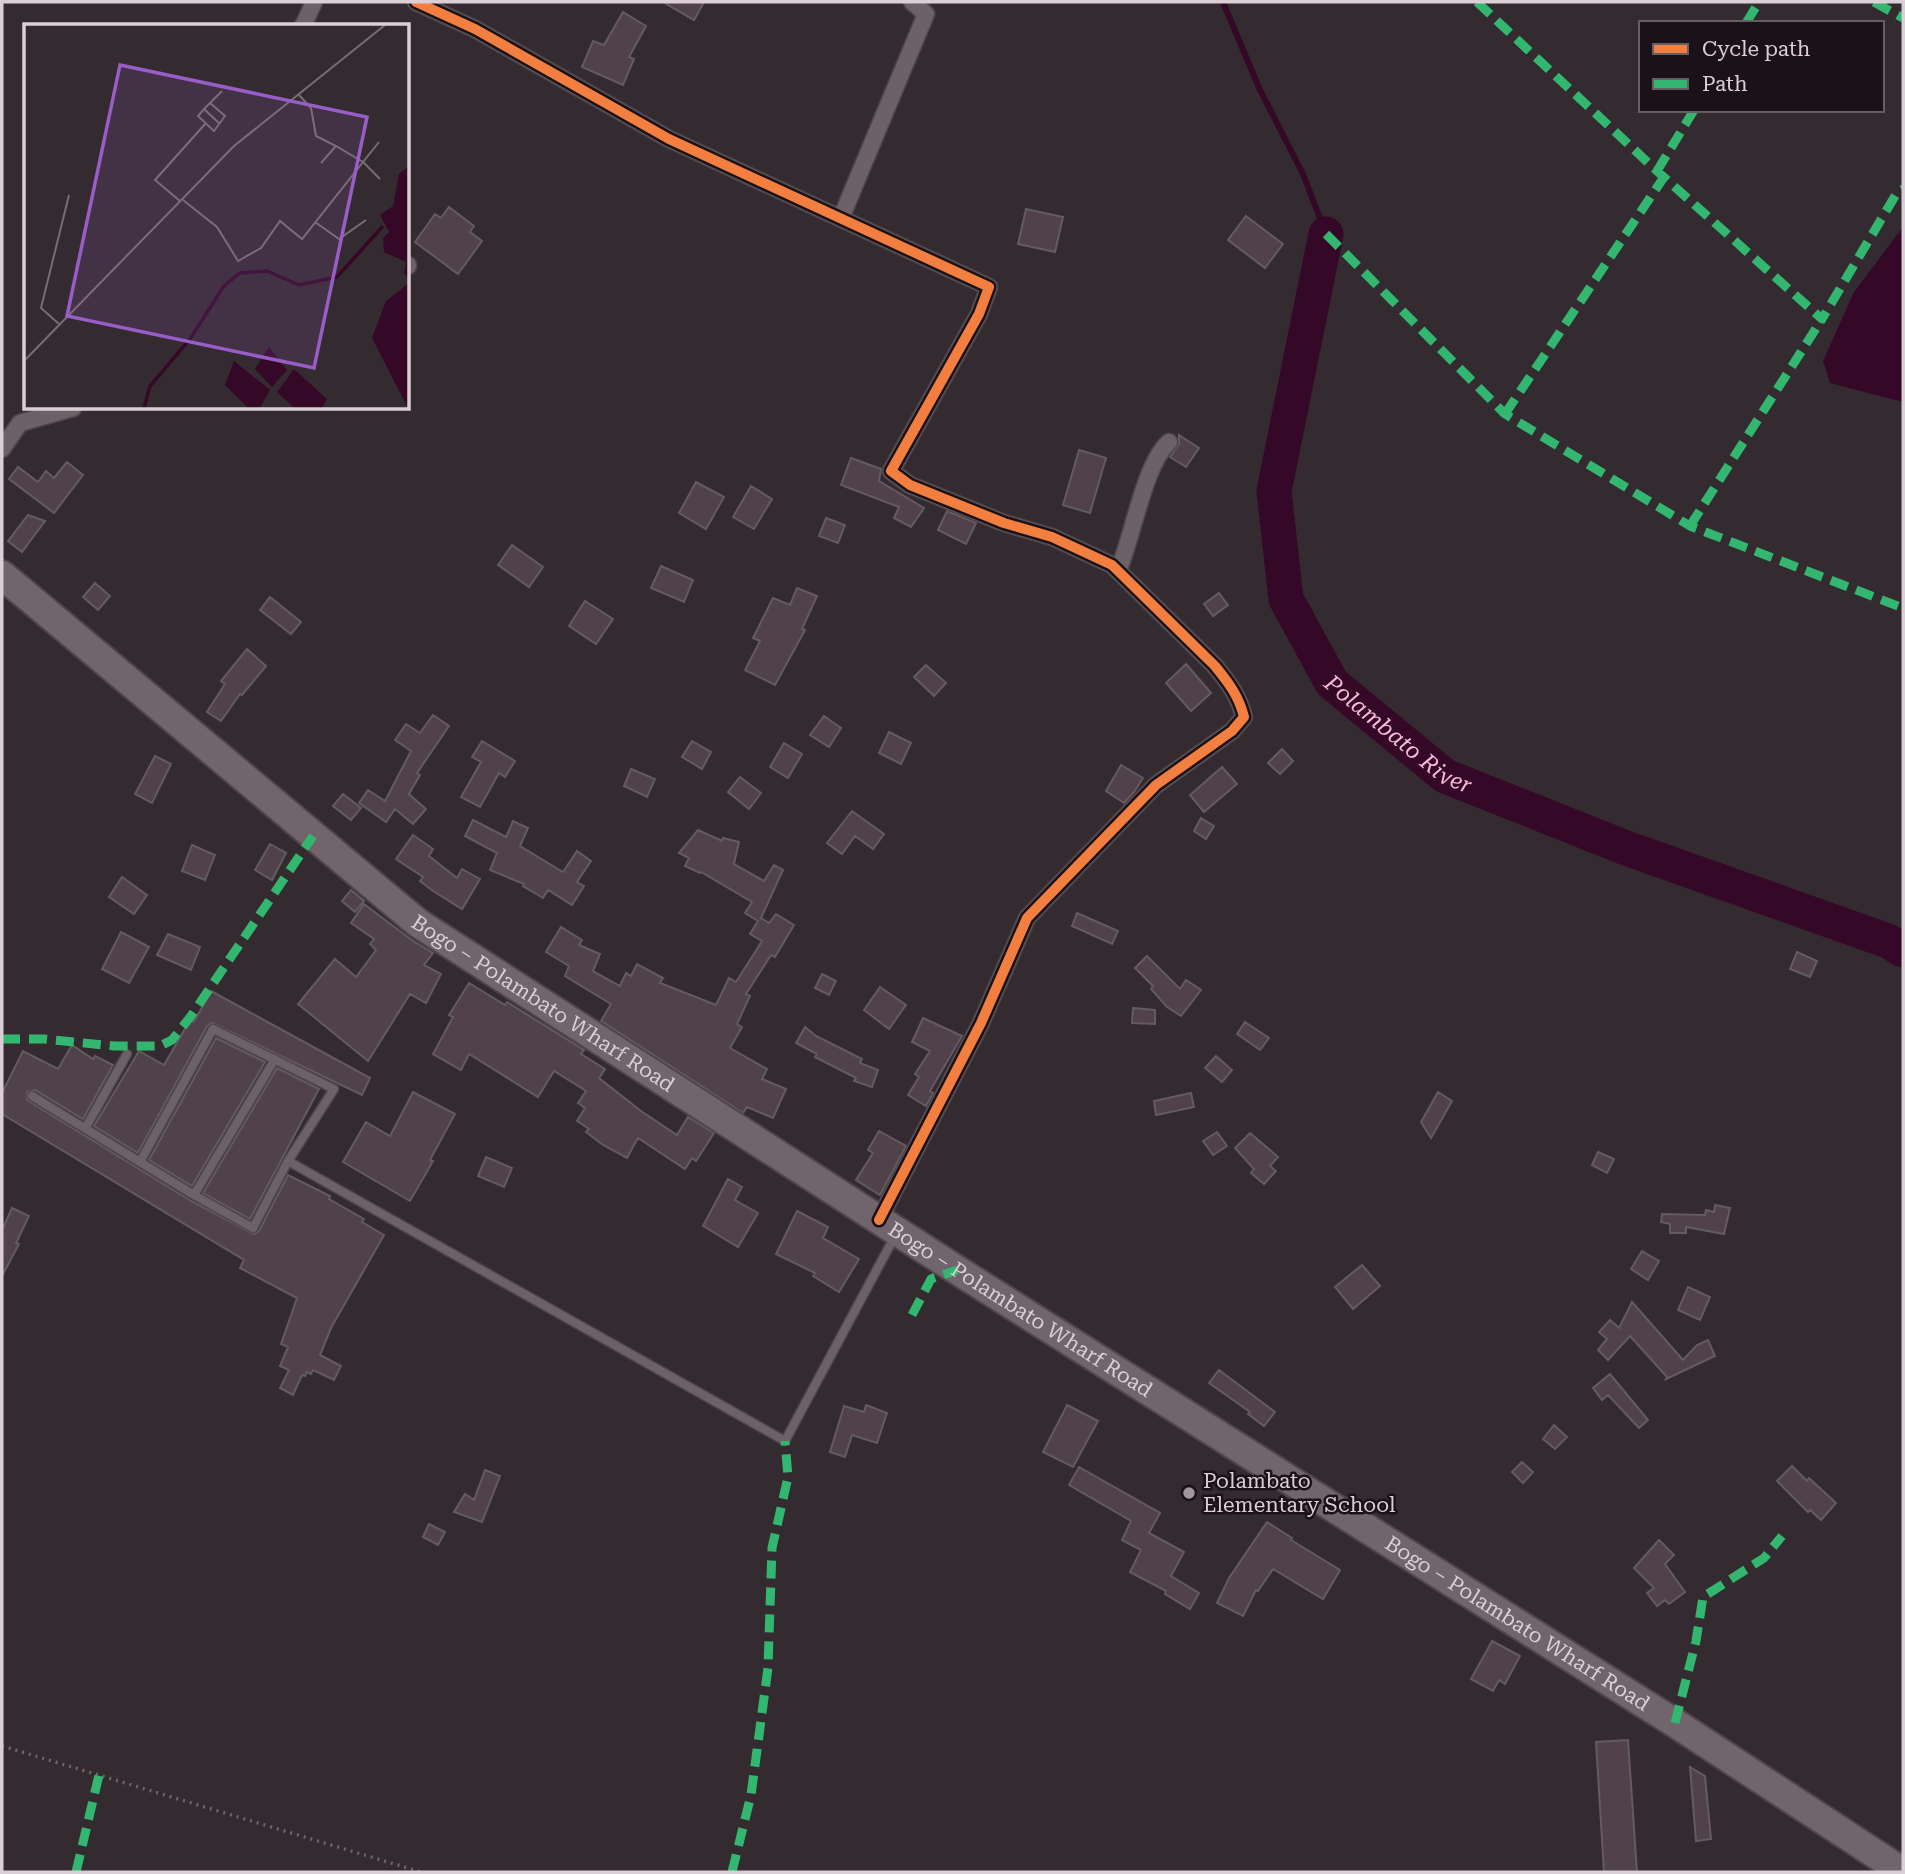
<svg xmlns="http://www.w3.org/2000/svg" width="1905" height="1874" font-family="'Roboto Serif',serif">
<rect width="100%" height="100%" fill="#342b30"/>
<path fill="#350827" d="M1903 227V402L1830 383 1823 361 1854 292Z"/>
<g fill="none" stroke-linecap="round" stroke-linejoin="round">
<path stroke="#350827" stroke-width="6" d="M1223 2 1260 90 1303 174 1326 234"/>
<path stroke="#350827" stroke-width="35" id="s1" d="M1326 234 1274 491 1286 599 1332 683 1445 776 1626 848 1888 941 1903 950"/>
</g>
<path fill="#51414b" stroke="#635b60" stroke-width="2" d="M663 2H704L694 20Z
M623 12 646 26 629 57 634 59 623 85 582 67 593 41 604 45Z
M449 207 474 226 470 232 482 241 458 274 415 242 435 214 441 218Z
M1026 209 1063 217 1055 252 1018 244Z
M1246 216 1283 244 1265 268 1228 240Z
M1179 435 1199 448 1186 467 1170 457 1179 444Z
M1079 450 1106 458 1090 513 1063 505Z
M851 458 881 469 879 481 924 508 911 527 894 518 899 507 841 485Z
M67 462 83 475 54 513 9 479 18 467 38 482 46 471 54 478Z
M696 482 724 497 706 529 679 513Z
M751 486 772 499 754 529 733 517Z
M947 511 976 523 966 544 938 530Z
M28 515 45 521 22 552 8 541Z
M826 518 845 525 838 543 819 536Z
M512 545 543 567 529 587 498 565Z
M661 566 693 580 684 602 651 588Z
M95 583 110 596 98 610 83 597Z
M797 588 817 596 802 629 805 630 775 685 745 670 760 641 753 638 773 598 790 605Z
M1219 593 1228 605 1213 616 1204 604Z
M270 597 301 622 291 634 260 610Z
M585 601 613 619 596 644 569 626Z
M247 649 266 666 242 695 240 694 221 721 207 712 225 684 221 681Z
M1186 664 1211 693 1191 711 1166 683Z
M926 665 946 683 934 696 914 677Z
M433 715 449 726 417 773 420 775 409 794 426 809 413 824 395 809 386 822 359 803 368 790 385 801 411 751 395 740 406 724 420 733Z
M824 716 841 728 829 747 810 735Z
M889 732 911 743 901 764 879 753Z
M482 741 515 761 505 777 499 773 480 807 461 797 481 762 472 757Z
M692 741 711 752 702 769 682 757Z
M784 743 802 754 788 778 770 767Z
M1282 749 1293 761 1280 774 1268 763Z
M155 756 171 764 152 803 135 794Z
M1121 765 1143 778 1134 792 1124 803 1106 791Z
M1222 767 1237 784 1204 812 1190 795Z
M631 769 655 779 647 797 624 786Z
M740 777 761 793 749 809 728 792Z
M343 794 361 808 351 820 333 806Z
M852 811 884 834 873 849 855 836 842 854 827 843Z
M1201 818 1214 826 1206 839 1194 831Z
M473 820 506 837 513 821 528 828 520 846 563 872 577 851 591 861 577 882 584 886 572 905 548 890 543 898 523 886 524 884 490 870 497 853 465 836Z
M698 830 722 841 723 838 739 842 734 864 764 881 774 865 783 870 761 918 769 923 776 914 794 925 775 957 771 955 746 994 750 996 737 1024 742 1027 730 1048 767 1069 762 1079 786 1089 773 1118 747 1107 743 1113 601 1021 611 1004 565 976 569 966 546 952 561 927 582 940 579 945 600 954 593 971 620 986 626 973 631 976 637 964 663 978 660 983 716 1005 729 978 736 982 762 941 750 934 758 921 745 913 752 902 701 872 700 873 685 866 689 858 679 853Z
M413 835 433 849 429 856 457 878 462 869 480 879 462 909 433 891 420 881 423 877 396 859Z
M270 844 286 853 272 880 255 870Z
M192 845 215 855 205 880 182 871Z
M122 877 147 895 134 914 109 897Z
M351 890 364 901 355 912 342 901Z
M364 904 413 941 433 953 424 965 441 974 426 1003 410 994 368 1061 298 1004 335 959 356 977 376 950 370 944 374 939 351 923Z
M1077 913 1118 931 1112 944 1072 926Z
M121 932 149 947 129 983 102 969Z
M168 934 200 947 191 970 157 955Z
M1797 952 1817 961 1810 977 1790 969Z
M1147 956 1180 989 1186 980 1201 990 1181 1016 1167 1007 1151 989 1153 986 1135 968Z
M822 974 836 981 829 995 815 988Z
M469 983 505 1005 507 1002 584 1050 581 1054 605 1069 599 1078 641 1111 677 1135 688 1117 714 1133 696 1161 692 1158 685 1169 638 1138 627 1158 603 1145 586 1132 589 1129 577 1121 585 1108 578 1103 586 1091 554 1071 538 1097 469 1054 461 1070 433 1054 453 1017 449 1015Z
M880 987 906 1005 889 1029 864 1010Z
M211 991 370 1078 362 1095 212 1023 207 1026 138 1153 94 1126 139 1051 164 1065 190 1020 194 1022Z
M1133 1008 1155 1010V1024L1132 1023Z
M923 1018 962 1036 930 1091 933 1093 926 1106 908 1095 919 1077 915 1074 930 1051 912 1042Z
M1245 1022 1269 1038 1260 1050 1237 1034Z
M805 1027 816 1036 862 1059 860 1063 878 1070 872 1087 854 1081 856 1078 815 1057 817 1054 796 1043Z
M216 1038 265 1062 192 1186 149 1160Z
M72 1045 93 1059 95 1056 113 1065 83 1119 35 1090 27 1092V1100L191 1201 254 1234 259 1231 288 1175 330 1196 329 1199 364 1219 362 1222 384 1235 331 1328 320 1355 341 1366 334 1380 313 1370 311 1374 307 1372 305 1376 302 1375 293 1395 280 1388 289 1370 280 1366 288 1347 281 1344 297 1298 240 1268 244 1260 2 1114V1093L23 1051 58 1069Z
M1216 1056 1232 1070 1222 1082 1205 1068Z
M277 1068 319 1089 250 1219 203 1193Z
M413 1092 455 1114 430 1160 433 1161 410 1201 343 1162 366 1122 390 1136Z
M1438 1092 1452 1101 1431 1138 1421 1122Z
M1191 1093 1194 1107 1156 1115 1154 1101Z
M879 1131 906 1146 880 1195 856 1180 873 1153 868 1150Z
M1217 1132 1227 1146 1213 1155 1203 1141Z
M1250 1133 1278 1157 1270 1166 1276 1171 1264 1184 1251 1173 1254 1169 1235 1148Z
M1598 1152 1614 1159 1607 1173 1592 1165Z
M486 1157 512 1168 504 1187 478 1176Z
M728 1179 742 1187 735 1200 758 1213 738 1247 703 1226Z
M1715 1205 1730 1208 1724 1234 1686 1227V1233H1670V1224L1661 1222 1662 1214 1705 1215 1706 1210 1714 1212Z
M12 1208 29 1216 16 1243 19 1244 2 1276V1230Z
M797 1211 828 1227 823 1238 859 1259 839 1292 813 1276 815 1273 776 1254Z
M1642 1251 1659 1261 1648 1280 1631 1269Z
M1362 1265 1380 1286 1353 1309 1335 1287Z
M1688 1287 1710 1297 1700 1320 1678 1310Z
M1632 1302 1683 1360 1697 1345 1708 1340 1715 1356 1666 1379 1667 1377 1630 1336 1608 1360 1598 1350 1607 1339 1599 1332 1610 1320 1619 1328Z
M1219 1370 1275 1412 1264 1426 1248 1414 1250 1412 1209 1383Z
M1610 1374 1648 1420 1639 1428 1608 1395 1602 1400 1593 1388Z
M866 1405 887 1413 877 1443 852 1435 845 1457 830 1452 844 1406 864 1412Z
M1067 1405 1098 1421 1073 1467 1043 1452Z
M1554 1425 1567 1437 1555 1449 1543 1439Z
M1522 1462 1533 1472 1523 1483 1512 1472Z
M1792 1466 1807 1481 1809 1478 1836 1503 1821 1520 1810 1510 1808 1512 1777 1481Z
M1079 1467 1160 1513 1149 1533 1184 1552 1171 1576 1199 1593 1190 1609 1165 1594 1166 1591 1130 1572 1141 1550 1122 1540 1131 1521 1069 1485Z
M485 1470 500 1476 482 1522 454 1512 465 1494 474 1500Z
M1267 1522 1292 1538 1291 1540 1340 1570 1323 1599 1273 1569 1258 1591 1256 1590 1243 1616 1217 1603 1229 1578Z
M429 1524 445 1532 438 1545 423 1537Z
M1659 1540 1674 1555 1665 1564 1685 1592 1669 1604 1665 1600 1657 1606 1647 1593 1654 1588 1634 1568Z
M1492 1641 1520 1656 1505 1684 1499 1680 1493 1691 1471 1679Z
M1628 1740 1637 1872H1604L1596 1742Z
M1690 1767 1705 1776 1711 1839 1696 1841Z"/>
<g fill="none" stroke-linecap="round" stroke-linejoin="round">
<g stroke="#4e464a" stroke-width="11">
<path id="service" d="M32 1096 194 1195 253 1228 288 1161 334 1089 213 1029 140 1162
M86 1127 127 1054
M288 1161 785 1441 896 1234
M194 1195 275 1059"/>
</g>
<g stroke="#4e464a" stroke-width="19">
<path id="minor" d="M416 2 475 29 669 139 989 287 979 314 891 471 910 485 1004 523 1052 537 1112 565 1215 666C1228 682 1239 696 1244 717L1232 731 1156 785 1027 918 981 1023 879 1220
M303 26 314 2
M841 218 926 14 912 2
M408 265V266
M2 449 20 423 73 408
M1118 571C1133 537 1144 464 1169 442"/>
</g>
<g stroke="#4e464a" stroke-width="32">
<g id="trunk">
<path id="s2" d="M2 575 418 923 957 1270 1675 1723 1903 1872"/>
</g>
</g>
<path stroke="#6f666b" stroke-width="3.5" stroke-dasharray="2 5" stroke-linecap="butt" d="M2 1746 421 1872"/>
<use href="#service" stroke="#6c6167" stroke-width="8"/>
<use href="#minor" stroke="#6c6167" stroke-width="16"/>
<use href="#trunk" stroke="#72646c" stroke-width="28"/>
<path stroke="#33b770" stroke-width="9" stroke-dasharray="18 9" stroke-linecap="butt" d="M1477 2 1657 171 1822 319 1898 191 1903 189
M1874 2 1903 18
M1746 23 1759 2
M1657 171 1694 110
M1326 234 1505 414 1690 526 1903 608
M1505 414 1664 177
M1690 526 1822 319
M2 1039H44L114 1046H160L172 1040 191 1016 313 836
M912 1315 931 1279 957 1270
M1675 1723 1696 1641 1703 1597 1764 1558 1782 1536
M76 1872 99 1775
M732 1872 751 1795 768 1668 772 1548 788 1477 785 1441"/>
<g stroke="#1a1217" stroke-width="15">
<path id="cycleway" d="M416 2 475 29 669 139 989 287 979 314 891 471 910 485 1004 523 1052 537 1112 565 1215 666C1228 682 1239 696 1244 717L1232 731 1156 785 1027 918 981 1023 879 1220"/>
</g>
<use href="#cycleway" stroke="#f27e40" stroke-width="10"/>
</g>
<circle fill="#a1969b" stroke="#1a1217" stroke-width="2.5" cx="1189" cy="1493" r="7"/>
<g text-anchor="middle" dominant-baseline="central" stroke-width="5" stroke-linejoin="round" paint-order="stroke">
<g font-size="21" fill="#dbcfd5" stroke="#1a1217">
<text stroke="none"><textPath href="#s2" startOffset="691">Bogo – Polambato Wharf Road</textPath></text>
<text stroke="none"><textPath href="#s2" startOffset="1258">Bogo – Polambato Wharf Road</textPath></text>
<text stroke="none"><textPath href="#s2" startOffset="1846">Bogo – Polambato Wharf Road</textPath></text>
</g>
<g font-size="21" fill="#dbcfd5" stroke="#1a1217" text-anchor="start">
<text x="1203" y="1481">Polambato<tspan x="1203" dy="24">Elementary School</tspan></text>
</g>
<g font-size="23" font-style="italic" fill="#f7badd" stroke="#1a1217">
<text stroke="none"><textPath href="#s1" startOffset="551">Polambato River</textPath></text>
</g>
</g>
<g transform="translate(24 24)">
<rect width="385" height="385" fill="#342b30"/>
<path d="M385 142V255L380 249 382 238 360 228 359 214 365 208 356 191 369 182 375 150ZM385 259V384H384L348 314 362 277ZM245 323 263 346 248 363 231 345ZM210 337 246 366 236 384H224L201 361ZM270 345 303 375 298 384H270L253 368Z" fill="#350827"/>
<path fill="none" stroke="#350827" stroke-width="3.5" d="M275 261 313 253 359 202M120 384 126 362 166 315 200 262 216 249 243 247 275 261"/>
<path fill="none" stroke="#776d72" stroke-width="2" d="M275 71 287 84 292 112 312 122 297 139M186 79 201 92 190 107 174 92 180 85 198 67M180 85 196 100M355 118 339 138 356 155M159 176 193 203 214 237 237 224 256 197 278 215 339 138 312 122M156 177 131 156 182 99M291 198 315 215 342 196M35 300 17 284 45 171M0 337 210 122 361 1"/>
<path fill="#985dc6" fill-opacity="0.15" stroke="#985dc6" stroke-width="3.5" d="M96 41 343 93 290 344 43 292Z"/>
<rect width="385" height="385" fill="none" stroke="#dbcfd5" stroke-width="3.5"/>
</g>
<rect width="1905" height="1874" fill="none" stroke="#dbcfd5" stroke-width="7"/>
<rect x="1639" y="21" width="245" height="91" fill="#1a1217" stroke="#675e63" stroke-width="2"/>
<rect x="1653" y="44" width="35" height="10" fill="#f27e40" stroke="#675e63" stroke-width="2"/>
<text x="1702" y="56" font-size="21" fill="#dbcfd5">Cycle path</text>
<rect x="1653" y="79" width="35" height="10" fill="#33b770" stroke="#675e63" stroke-width="2"/>
<text x="1702" y="91" font-size="21" fill="#dbcfd5">Path</text>
</svg>
